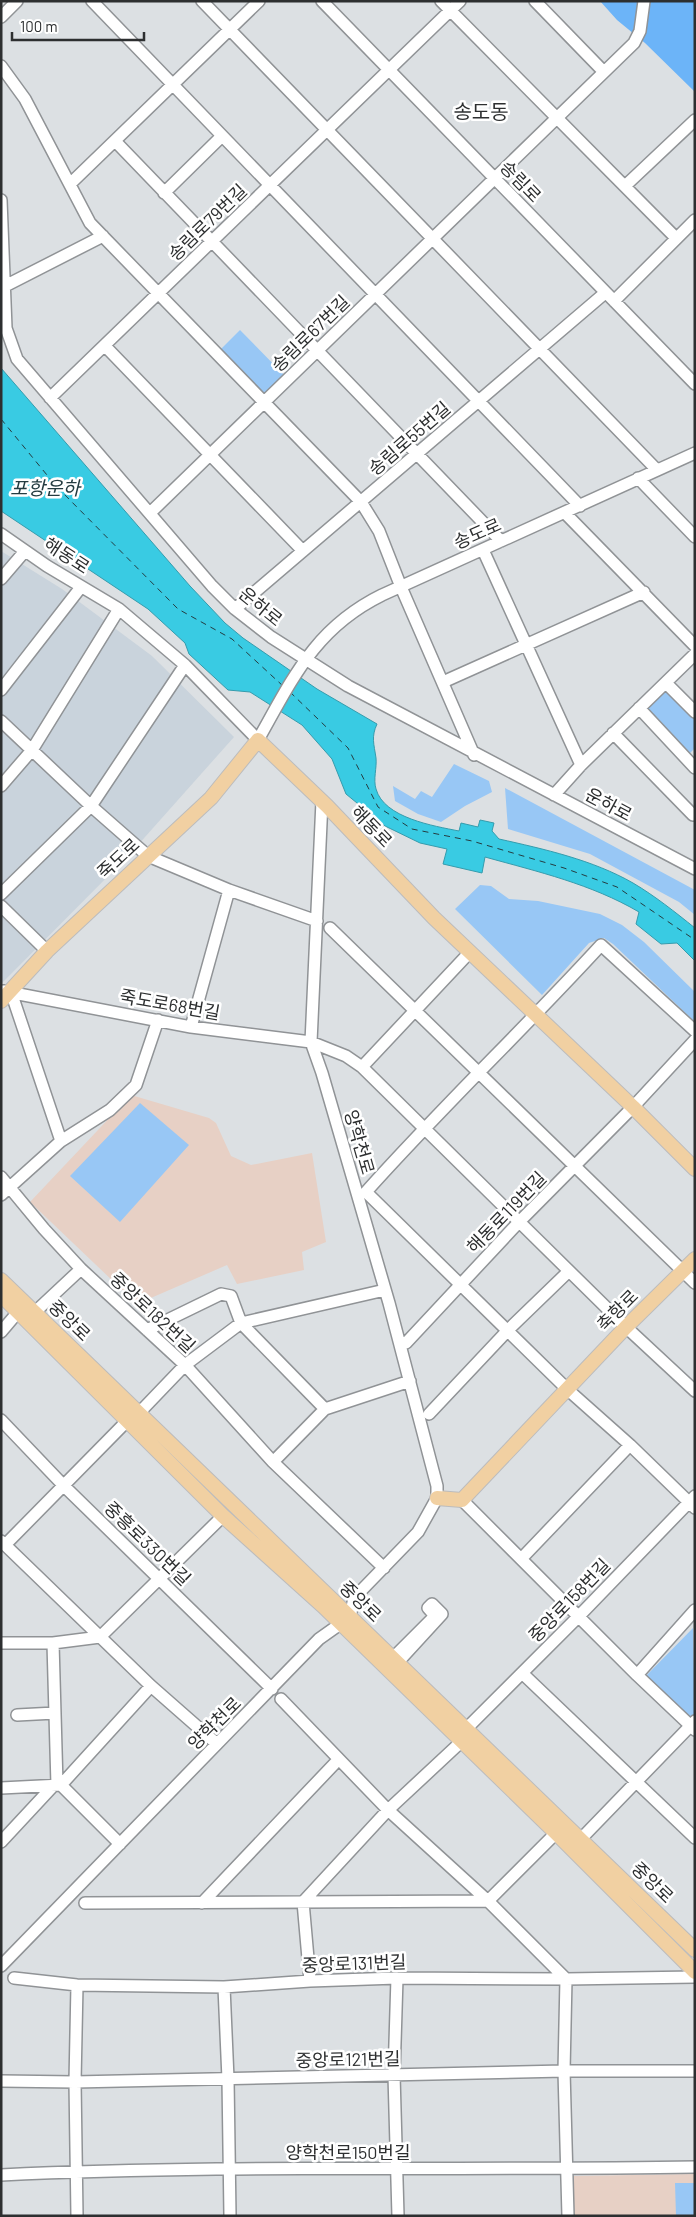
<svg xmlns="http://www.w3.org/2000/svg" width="696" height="2217" font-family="Barlow,'Noto Sans KR',sans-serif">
<rect width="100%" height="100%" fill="#dce0e3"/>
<path fill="#c9d3dc" d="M1 551 62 589 152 656 234 737 129 855 1 984Z"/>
<path fill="#e7d0c5" d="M131 1095 209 1118 216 1123 231 1156 251 1165 312 1153 326 1242 302 1252 304 1270 237 1284 227 1265 137 1304 30 1202Z
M695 2174V2216H573L572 2176Z"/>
<path fill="#98c7f5" d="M240 330 286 377 263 398 218 352Z
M666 687 695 716V748L688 755 643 708Z
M454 764 489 781 492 792 465 806 441 822 418 814 395 801 393 786 415 799 421 791 432 797Z
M505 788 695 890V915L679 902 590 854 508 829Z
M480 885 491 886 509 899 538 901 600 914 622 925 644 942 695 992V1022L613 944 604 938 589 943 542 995 455 909Z
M140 1103 189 1145 120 1222 70 1176Z
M693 1628 695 1716 687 1723 640 1682Z
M675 2183H695V2216H676Z"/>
<path fill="#6cb4f8" d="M600 1H695V92L645 43 617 20Z"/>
<path fill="#39cbe3" stroke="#359cad" d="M1 368 190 586 225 623 243 638 317 689 377 724C371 737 374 744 376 758 377 768 373 779 376 789 384 818 434 826 459 831L461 823 478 827 480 820 494 823 492 831 499 839C544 849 593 860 633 883 655 896 675 912 695 928V961L677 943 661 944 636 924 639 912C591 884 539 872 485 857L482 873 443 864 447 849 420 843 385 826 346 794 332 759 302 725 250 692 228 690 189 654 185 643 148 609 1 511Z"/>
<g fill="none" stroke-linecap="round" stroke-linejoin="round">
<path stroke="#243c41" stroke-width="1" stroke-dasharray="6 5" stroke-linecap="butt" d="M1 419 56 486 178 609 232 639 283 686
M290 692 348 748 378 807 412 829 472 841 564 868 617 887 695 940"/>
<g stroke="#909396" stroke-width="14">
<path id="minor" d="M92 1 580 506
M202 1 657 470
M322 1 695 384
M441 1 676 238
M535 1 604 72
M1 17 17 1
M1 66 25 99 90 223 361 502 379 531 401 587 474 755
M115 141 501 541
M70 184 259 1
M625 186 695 120
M164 193 222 136
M1 200 6 328 17 359 212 586 235 609 271 637 348 686 695 869
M5 286 103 236
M614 301 695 220
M105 346 303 551
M50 398 460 1
M638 478 695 537
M150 513 634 43 640 31 644 1
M565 513 695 646
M1 534 47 566 119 609 185 665 258 740C293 678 315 628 382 595L695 453
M483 550 581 765
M1 579 25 551
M235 609 605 293
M443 682 644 592
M666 683 695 712
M1 690 81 587
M639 708 695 768
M1 721 91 806 148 856 229 890 317 921
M613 733 693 815
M1 786 32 750 119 609
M554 795 581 765 695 654
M1 894 91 806 185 665
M1 906 47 951
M330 928 695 1283
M3 991 191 1027 311 1042 346 1056 362 1067 626 1327 695 1391
M11 992 61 1141
M191 1027 229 890
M695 1031 601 945C524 1029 442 1107 366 1192L567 1389 630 1445 695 1508
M362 1067 470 952
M1 1177 44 1229 81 1269 185 1365 273 1462 384 1568
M1 1195 61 1141 110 1110 136 1085 158 1020
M35 1312 81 1269
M147 1330 221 1294 231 1296 241 1323 325 1409
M1 1332 18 1312
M406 1343 519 1222 633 1107 695 1040
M139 1413 185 1365 241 1323 385 1290
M429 1414 509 1329 569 1271
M1 1420 64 1486 272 1689
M273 1462 325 1409 410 1381
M462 1500 637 1675 695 1730
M1 1541 151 1686 217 1744
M5 1545 127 1421
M521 1559 630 1445
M100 1637 223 1516
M1 1643H53L100 1637
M53 1643 57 1785
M389 1666 390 1661 435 1616 428 1608 432 1604 442 1614 398 1662
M522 1673 695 1838
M637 1675 695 1610
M281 1699 388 1810 488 1901 566 1979 564 2071 568 2216
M17 1715 55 1713
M467 1728 579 1616 695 1496
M61 1785 120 1844
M1 1788 61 1785 151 1686
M1 1842 54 1785
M576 1844 695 1721
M85 1903 488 1901 556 1833
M202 1903 338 1760
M1 1966 319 1639 350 1617 354 1598 418 1532 437 1498V1486L389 1303 322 1073 311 1042 322 801
M14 1978 77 1985 224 1987 310 1981 397 1978 566 1979 695 1977
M397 1978 394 2075 398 2216
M310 1981 303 1902 388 1810 462 1741
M224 1987 228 2079 230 2216
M1 2081 75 2082 564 2071H695
M1 2175C232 2164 464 2171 695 2167
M77 2216 75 2082 77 1985"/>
</g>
<g stroke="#bcbcbd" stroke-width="16">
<path id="major" d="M1 1001 47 951 211 798 258 740 327 806 434 918 633 1107 695 1169
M1 1280 695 1950
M1 1295 223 1516 323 1606 556 1833 695 1972
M437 1498 462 1500 626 1327 695 1259"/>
</g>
<use href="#minor" stroke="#fff" stroke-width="11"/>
<use href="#major" stroke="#f1d0a2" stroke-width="14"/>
</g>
<g text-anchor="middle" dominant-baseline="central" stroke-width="5" stroke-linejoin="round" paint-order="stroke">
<g font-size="18" fill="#2d2f30" stroke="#fff">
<text transform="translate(521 181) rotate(46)">송림로</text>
<text transform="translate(207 222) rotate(-44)">송림로79번길</text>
<text transform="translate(310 333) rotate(-44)">송림로67번길</text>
<text transform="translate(409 438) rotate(-41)">송림로55번길</text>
<text transform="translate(477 533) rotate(-24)">송도로</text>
<text transform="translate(67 555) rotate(33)">해동로</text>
<text transform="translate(261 606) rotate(39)">운하로</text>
<text transform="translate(609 804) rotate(28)">운하로</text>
<text transform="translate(372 826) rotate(46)">해동로</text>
<text transform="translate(118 858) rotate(-43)">죽도로</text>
<text transform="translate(170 1004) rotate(10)">죽도로68번길</text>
<text transform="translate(360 1142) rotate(74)">양학천로</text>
<text transform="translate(506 1212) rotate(-46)">해동로119번길</text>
<text transform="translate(617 1310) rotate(-45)">축항로</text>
<text transform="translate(153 1312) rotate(43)">중앙로182번길</text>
<text transform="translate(70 1320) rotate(44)">중앙로</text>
<text transform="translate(148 1543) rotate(44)">중흥로330번길</text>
<text transform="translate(569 1600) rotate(-46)">중앙로158번길</text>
<text transform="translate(361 1601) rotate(44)">중앙로</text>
<text transform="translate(214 1723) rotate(-45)">양학천로</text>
<text transform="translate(653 1882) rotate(44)">중앙로</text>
<text transform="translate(354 1963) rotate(-2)">중앙로131번길</text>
<text transform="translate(348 2059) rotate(-1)">중앙로121번길</text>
<text x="348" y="2152">양학천로150번길</text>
</g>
<g font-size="19" font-style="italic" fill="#243c41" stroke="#fff">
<text x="45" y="487">포항운하</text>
</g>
<g font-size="20" fill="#2d2f30" stroke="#fff">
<text x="481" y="111">송도동</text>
</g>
</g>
<rect width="696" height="2217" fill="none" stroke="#2d2f30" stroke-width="5"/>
<path d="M12 32v8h132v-8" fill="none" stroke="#2d2f30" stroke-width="2.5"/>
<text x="20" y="32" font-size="15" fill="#2d2f30" stroke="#ffffff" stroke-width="4" paint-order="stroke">100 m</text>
</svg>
